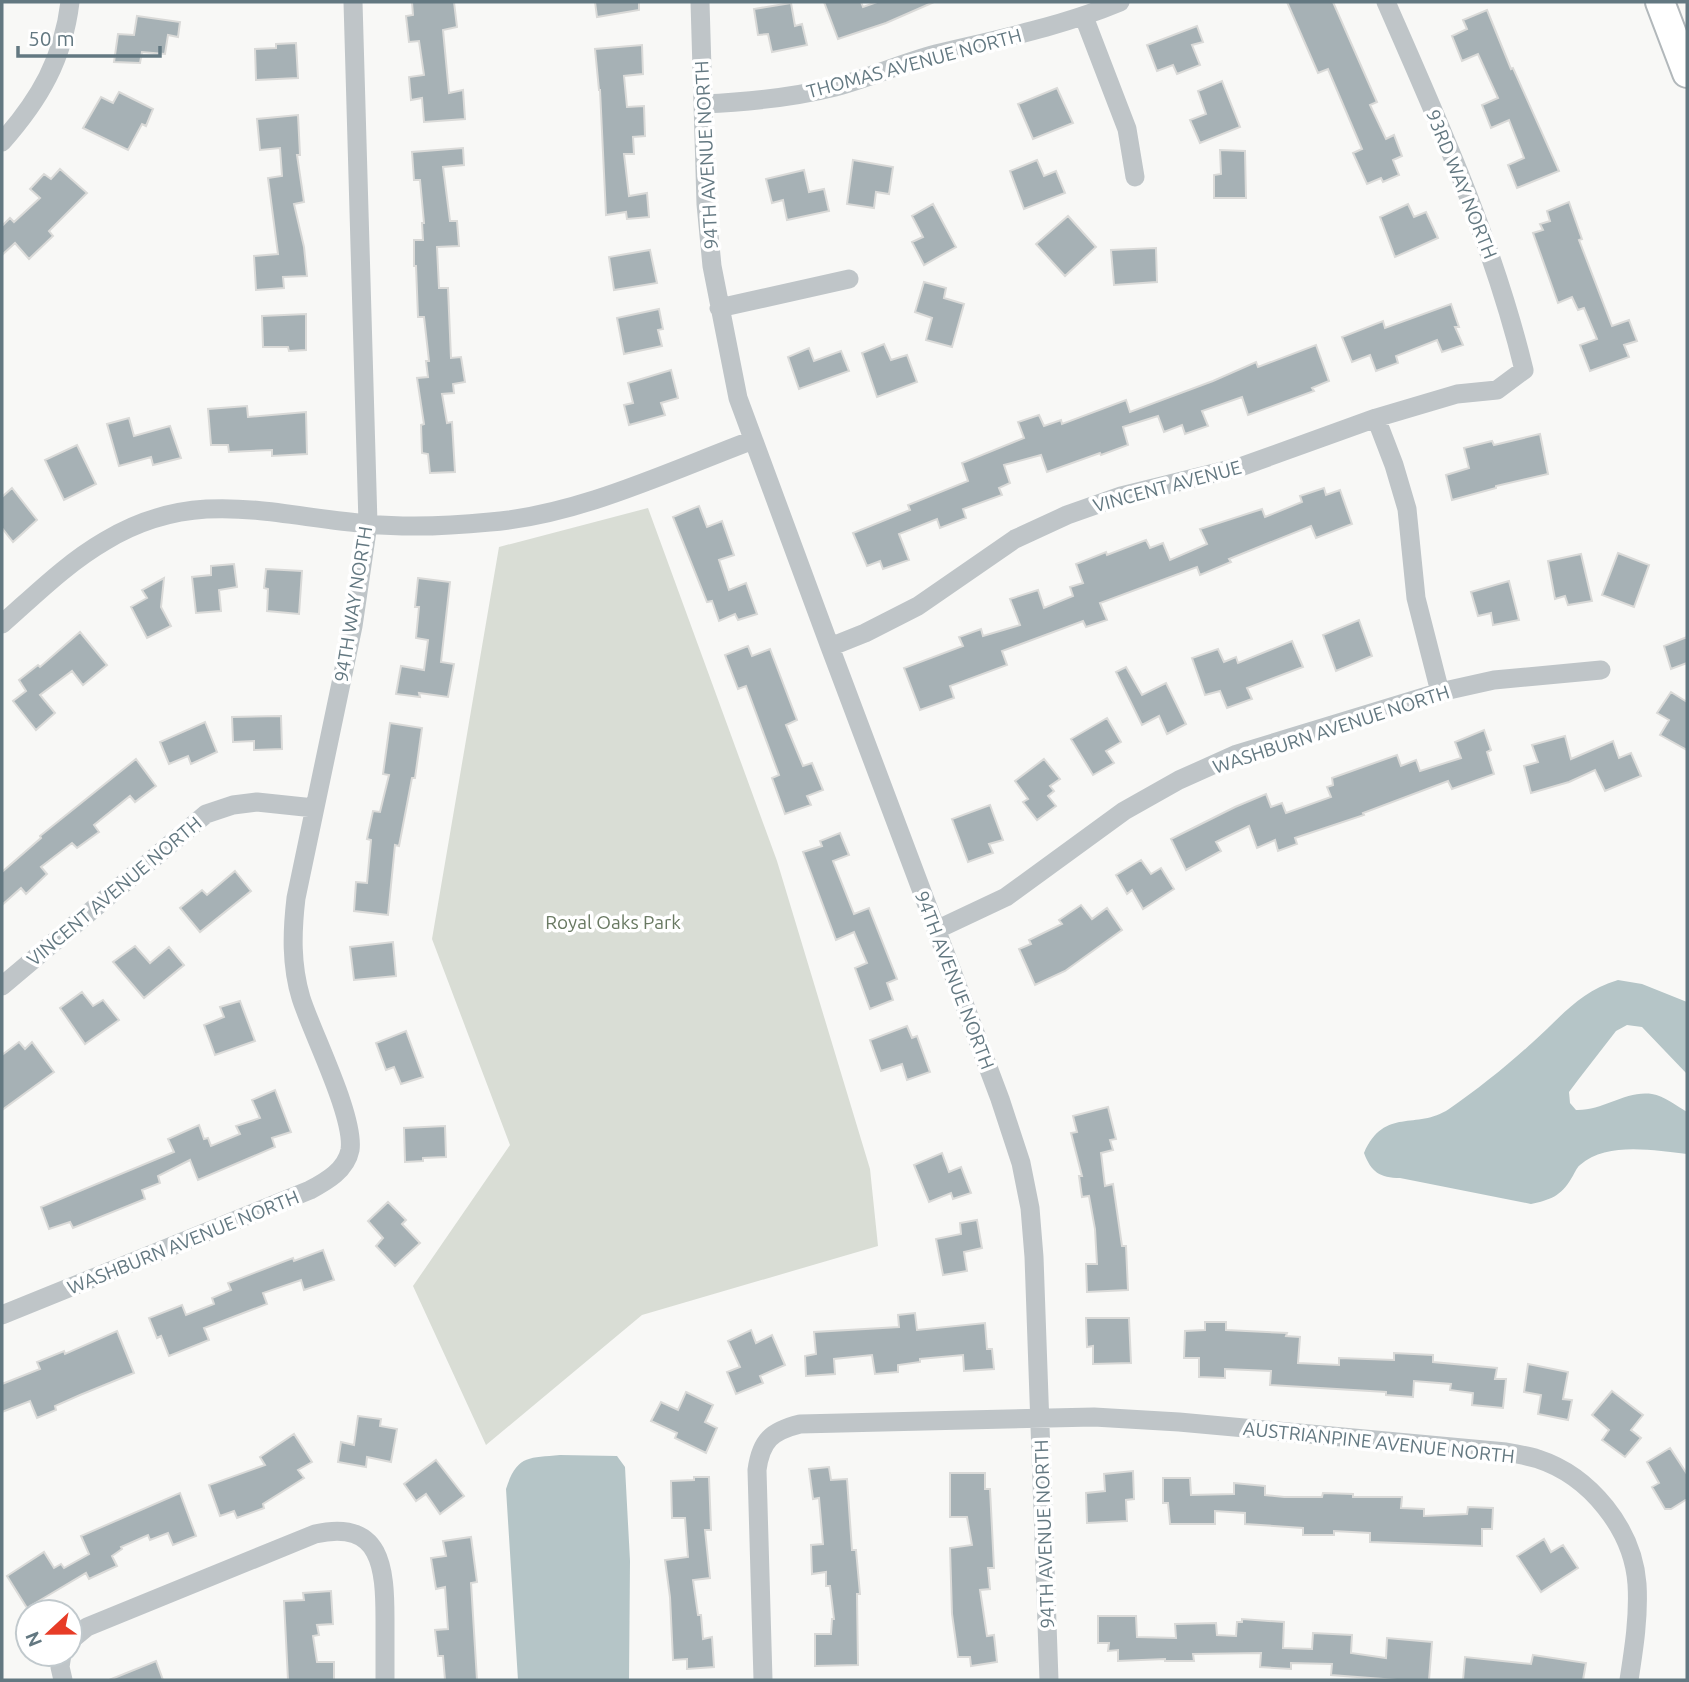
<svg xmlns="http://www.w3.org/2000/svg" width="1689" height="1682" font-family="Ubuntu,sans-serif">
<rect width="100%" height="100%" fill="#f8f8f6"/>
<path fill="#d9ddd5" d="M648 508 777 861 870 1169 878 1246 642 1315 486 1445 413 1286 510 1145 432 939 499 547Z"/>
<path fill="#b5c5c7" d="M1618 980 1642 984 1687 1002V1074L1642 1027 1627 1025 1616 1031 1578 1080 1569 1092 1570 1103 1576 1110C1603 1111 1626 1090 1652 1094 1664 1096 1677 1106 1687 1112V1154C1655 1151 1608 1141 1580 1165 1576 1168 1574 1175 1571 1179 1561 1196 1550 1200 1531 1204L1400 1178C1380 1178 1371 1172 1364 1153 1385 1106 1416 1131 1449 1109 1478 1089 1507 1066 1533 1042 1562 1016 1579 992 1618 980Z
M560 1455 617 1456 625 1467 630 1561 629 1680H518L506 1489C517 1455 528 1458 560 1455Z"/>
<path fill="#a6b1b5" stroke="#dadad8" stroke-width="2" d="M412 2H454L457 27 443 30 449 93 463 90 465 119 424 122 422 98 411 100 409 77 424 75 419 41 409 42 406 16 413 15Z
M595 2H639V10L597 17Z
M824 2H861L863 7 877 2H934L886 23 838 39Z
M1287 2H1333L1377 102 1370 105 1386 139 1394 135 1402 156 1393 160 1399 175 1383 182 1381 178 1367 184 1353 153 1362 149 1328 69 1318 73Z
M791 3 795 26 802 24 807 45 772 52 768 34 758 35 754 9Z
M1487 10 1511 69 1513 68 1559 171 1517 188 1508 165 1524 158 1509 120 1491 128 1482 105 1498 98 1478 54 1462 61 1452 36 1467 29 1463 20Z
M137 16 180 22 178 37 168 35 165 54 142 52 140 63 114 62 118 34 134 35Z
M1197 26 1203 42 1192 45 1200 65 1177 74 1173 65 1157 71 1147 45Z
M296 43 298 78 256 80 255 49 276 48V44Z
M642 45 643 74 624 76 627 107 644 106 645 136 633 137 634 154H624L629 196 647 193 649 217 627 219 626 212 606 215 600 90H599L595 49Z
M1222 81 1240 127 1200 143 1190 120 1206 114 1198 91Z
M1057 88 1073 123 1033 139 1018 104Z
M119 92 153 109 146 126 142 124 128 150 83 128 101 97 113 103Z
M298 115 300 155H297L304 202 294 204 304 247 307 276 283 277 284 288 256 290 254 256 278 254 268 178 282 176 280 148 260 150 257 119Z
M463 148 464 165 443 167 450 221H457L459 246 437 247 439 288H448L451 358 461 357 465 382 453 384 454 393 442 394 447 423 452 422 455 472 430 473 428 454 422 453 421 425 424 424 417 378 428 377 426 361H429L424 317H418L416 266H414V240H423L422 223H424L420 180H414L412 152Z
M1220 150 1245 151 1246 198H1214V175L1221 174Z
M853 160 893 167 889 194 876 192 874 208 847 204Z
M1037 160 1044 176 1056 171 1065 193 1024 209 1010 171Z
M60 169 87 193 49 231 53 236 29 259 15 243 2 255V226L10 218 14 222 40 198 30 189 44 174 51 179Z
M804 170 809 192 824 189 829 211 787 220 783 200 772 203 766 179Z
M1569 202 1582 239 1579 240 1612 326 1629 320 1637 341 1624 345 1629 357 1590 371 1580 345 1597 339 1584 308 1578 310 1572 297 1558 303 1533 233 1543 230 1540 224 1550 221 1547 211Z
M933 204 956 247 924 265 912 242 923 237 912 216Z
M1408 204 1414 217 1426 212 1438 238 1395 257 1380 217Z
M1068 216 1096 247 1065 276 1036 244Z
M1156 248 1157 282 1114 285 1111 250Z
M650 250 657 283 614 290 609 257Z
M924 282 946 288 944 298 964 304 952 347 926 340 932 318 915 312Z
M1451 304 1459 327H1455L1463 345 1442 352 1437 340 1396 356 1398 363 1376 371 1370 355 1352 362 1342 337 1383 321 1385 328Z
M659 309 663 329 658 330 662 346 624 354 617 318Z
M306 314V350L289 351 288 347H263L262 316Z
M884 344 891 360 907 355 917 382 877 397 862 353Z
M1316 345 1329 381 1312 388 1314 391 1248 415 1242 397 1202 411 1208 426 1185 434 1182 425 1164 432 1158 416 1123 427 1128 445 1101 455 1100 453 1047 472 1041 455 1004 465 1010 483 999 488 1002 495 963 509 966 518 940 528 937 519 899 534 909 560 883 569 880 561 867 566 853 533 910 510 908 505 968 481 962 463 1024 438 1018 422 1039 415 1044 426 1061 420 1062 424 1126 400 1130 412 1213 381 1256 362 1258 367Z
M809 348 814 361 841 351 849 371 799 389 788 357Z
M671 370 678 398 661 403 665 415 629 425 624 405 633 403 628 383Z
M247 406 248 417 306 412 307 454 272 456V450L229 452 228 445H211L208 409Z
M129 418 134 436 170 426 181 458 153 465 151 457 119 466 107 424Z
M1540 434 1548 474 1496 486V488L1452 500 1446 475 1469 468 1464 448 1492 441 1494 445Z
M77 445 96 484 64 500 45 460Z
M12 488 37 520 13 542 2 528V497Z
M1324 488 1326 495 1340 490 1352 524 1316 538 1311 526 1229 559 1231 562 1200 575 1197 567 1100 603 1107 620 1086 627 1083 621 1002 651 1007 665 950 686 954 698 920 710 904 668 963 646 959 637 981 629 983 636 1020 625 1010 599 1038 590 1044 608 1073 596 1070 587 1083 583 1076 564 1106 552 1107 555 1146 540 1150 548 1163 543 1170 560 1207 544 1200 529 1262 509 1265 517 1302 502 1300 496Z
M699 506 707 527 722 521 734 555 719 560 729 590 746 583 757 614 738 620 735 614 719 621 712 601 707 602 673 517Z
M1618 553 1649 565 1634 607 1602 595Z
M1581 554 1592 601 1568 605 1565 596 1555 599 1548 561Z
M234 564 237 587 219 590 221 611 196 613 192 577 211 575V566Z
M266 569 302 571 299 614 267 611 268 589 264 588Z
M164 578 161 607 171 626 147 638 131 607 147 598 142 590Z
M418 578 450 582 441 662 454 664 448 697 419 693 420 697 396 694 401 666 424 670 428 640 416 638 419 607H415Z
M1509 581 1519 620 1493 625 1491 613 1478 616 1471 592Z
M1359 620 1372 656 1336 671 1323 635Z
M80 632 107 665 83 685 72 671 40 695 55 713 36 730 13 701 26 691 19 680 38 665 40 667Z
M1687 637V663L1671 669 1664 646Z
M1292 641 1303 667 1247 688 1252 699 1227 708 1220 691 1205 695 1192 658 1218 649 1224 662 1236 657 1238 663Z
M748 646 752 656 770 649 797 720 786 725 803 766 812 763 823 790 807 796 811 805 785 814 772 778 779 775 746 686 738 689 725 655Z
M1126 667 1142 695 1166 683 1186 724 1167 734 1159 716 1142 725 1116 672Z
M1671 692 1687 702V750L1660 735 1669 720 1657 713Z
M281 716 282 749 254 750V741L233 742 232 717Z
M1107 718 1121 742 1106 751 1114 763 1093 775 1071 739Z
M205 722 217 752 191 764 188 756 169 764 160 742Z
M390 723 422 728 415 778H412L399 846 395 845 388 915 354 911 356 882 367 883 371 840 367 839 373 811 380 812 389 775 383 774Z
M1484 730 1491 750 1487 752 1494 774 1452 789 1448 781 1363 813 1364 815 1295 838 1297 844 1278 851 1275 840 1257 848 1249 826 1216 842 1221 851 1186 870 1171 839 1235 807 1266 794 1271 807 1282 803 1286 813 1331 797 1327 787 1333 785 1332 778 1397 755 1401 766 1416 760 1420 771 1461 758 1455 742Z
M1565 736 1571 759 1613 741 1619 758 1631 753 1641 776 1605 791 1595 770 1569 782 1531 793 1524 766 1538 762 1532 745Z
M136 759 156 786 135 802 130 796 94 825 99 832 77 848 72 843 41 867 47 874 26 894 21 888 2 905V872L41 838 40 836Z
M1044 759 1060 779 1050 786 1054 791 1048 796 1056 806 1037 820 1023 802 1028 799 1015 781Z
M990 805 1003 840 989 844 993 853 968 862 952 819Z
M840 833 849 855 833 861 854 914 869 908 897 979 887 983 893 1000 870 1009 855 968 867 963 854 932 836 940 803 852 822 846 820 841Z
M1141 860 1151 874 1161 868 1174 889 1143 909 1132 890 1127 894 1116 875Z
M235 871 251 891 200 932 180 908 202 890 207 895Z
M1081 905 1092 919 1107 908 1122 930 1065 971 1035 985 1019 949 1031 944 1029 940 1062 924 1059 920Z
M393 942 396 976 354 980 350 947Z
M135 946 150 963 169 947 184 965 144 998 113 962Z
M82 992 93 1006 103 1000 119 1020 85 1044 60 1008Z
M240 1001 255 1041 215 1055 204 1025 224 1017 220 1007Z
M907 1026 912 1038 917 1036 930 1072 907 1080 902 1064 881 1071 870 1040Z
M406 1031 423 1077 401 1084 394 1067 386 1070 376 1043Z
M19 1042 25 1049 32 1042 54 1072 2 1110V1055Z
M275 1090 291 1132 272 1138 275 1147 198 1180 190 1160 158 1176 160 1183 142 1190 145 1199 73 1228 70 1222 49 1229 41 1207 174 1152 168 1139 199 1125 204 1139 208 1138 211 1146 240 1134 236 1126 260 1118 252 1100Z
M1108 1107 1116 1139 1110 1140 1113 1150 1101 1153 1105 1186 1113 1184 1122 1246H1126L1128 1290 1087 1292 1086 1264H1097L1095 1229 1089 1196 1082 1197 1079 1176H1082L1071 1133 1077 1132 1073 1116Z
M445 1126 446 1157 423 1158V1161L405 1162 404 1128Z
M942 1153 949 1172 961 1167 971 1193 953 1199 951 1193 929 1202 914 1165Z
M388 1202 406 1220 402 1224 420 1243 395 1266 376 1246 383 1238 368 1221Z
M977 1220 982 1248 964 1252 967 1271 943 1275 936 1239 961 1234 960 1223Z
M323 1250 334 1280 304 1290 301 1280 263 1293 267 1304 204 1328 209 1340 169 1356 161 1336 157 1338 149 1318 182 1305 186 1315 214 1304 212 1298 231 1290 228 1283 293 1258 294 1261Z
M915 1313 917 1330 985 1323 987 1349H992L994 1369 964 1371 963 1355 920 1359V1362L898 1365V1372L875 1374 872 1355 834 1359 835 1374 806 1376 805 1356 816 1354 814 1332 899 1327 898 1315Z
M1086 1318H1129L1131 1363 1093 1364V1346L1087 1347Z
M1205 1322H1226V1330L1287 1333 1286 1336 1300 1337 1298 1363 1339 1365V1358L1394 1360V1353L1433 1355V1362L1497 1368 1495 1379H1506L1503 1408 1472 1405 1473 1393 1450 1390 1451 1384 1414 1381 1413 1397 1386 1395V1392L1270 1385 1271 1371 1225 1369V1378L1199 1377V1358H1184L1185 1331 1205 1330Z
M751 1330 756 1343 772 1335 785 1365 760 1376 763 1383 736 1394 727 1372 740 1367 728 1341Z
M117 1331 134 1373 80 1395 55 1406 56 1410 37 1418 30 1401 2 1412V1384L40 1369 37 1362 64 1351 65 1354Z
M1528 1364 1568 1372 1563 1399 1572 1400 1568 1420 1538 1414 1541 1395 1524 1392Z
M1612 1391 1643 1415 1631 1430 1641 1438 1625 1457 1602 1440 1609 1430 1592 1415Z
M686 1392 713 1405 705 1422 717 1428 706 1453 675 1438 677 1433 651 1421 661 1402 678 1410Z
M358 1416 381 1419 380 1426 397 1429 391 1462 367 1457 366 1467 338 1462 341 1442 354 1445Z
M294 1434 312 1462 298 1470 304 1478 263 1504 264 1508 237 1518 234 1511 220 1516 209 1485 265 1465 260 1457Z
M1670 1448 1687 1474V1499L1671 1509H1665L1652 1487 1659 1483 1647 1462Z
M436 1460 464 1496 440 1514 426 1494 416 1501 404 1484Z
M829 1467 831 1480 847 1479 852 1550H856L860 1594H857L858 1665 815 1666V1634H831L832 1619H834L830 1586H826V1572L812 1574 811 1545 823 1544 819 1498 813 1499 809 1469Z
M1133 1471 1134 1499 1126 1500 1127 1521 1087 1523 1086 1493 1105 1491 1104 1474Z
M950 1473H985V1489H990L994 1568H988L990 1589 980 1590 987 1636 994 1635 997 1662 971 1666 970 1657H958L952 1614 950 1548 972 1545 967 1517H950Z
M694 1477H709L711 1530H705L710 1578 693 1580 698 1615H701L703 1639 712 1637 714 1667 687 1669V1659L673 1660 670 1597 665 1560 688 1557 685 1518H672L671 1481 694 1480Z
M1163 1478H1190L1191 1495 1234 1494V1483L1265 1486V1495L1284 1497H1322L1323 1493 1353 1494V1497H1402L1401 1508 1424 1509V1516L1467 1514 1468 1507 1493 1508 1492 1529H1482V1546L1370 1542V1533L1334 1531V1535H1303V1528L1245 1524V1513L1215 1511V1524H1170L1168 1503H1163Z
M180 1493 196 1536 173 1545 168 1533 150 1540 148 1535 121 1547 122 1549 112 1556 117 1566 89 1579 86 1573 27 1608 7 1576 44 1552 54 1568 61 1564 64 1568 89 1554 81 1536Z
M471 1537 477 1582 471 1583 477 1680H445L443 1656H438L435 1630 448 1629 445 1587 436 1589 431 1558 446 1556 443 1541Z
M1544 1539 1551 1552 1563 1545 1578 1568 1541 1592 1517 1556Z
M331 1591 333 1624 317 1625 319 1635 313 1636 317 1662H334V1680H288L284 1601 304 1600 303 1593Z
M1098 1616H1136L1137 1637 1176 1638 1175 1624 1216 1623 1217 1635 1236 1636 1237 1622H1242V1619L1284 1622 1283 1648 1312 1649 1313 1633 1352 1635 1351 1653 1386 1658 1387 1638 1432 1642 1429 1680H1397L1331 1675 1332 1664 1291 1663V1669L1260 1667 1261 1653 1193 1654 1194 1661H1165V1659L1118 1661V1650L1108 1651 1109 1643H1098Z
M1533 1655 1586 1663 1583 1680H1463L1465 1657 1531 1664Z
M156 1661 163 1680H109Z"/>
<g fill="none" stroke-linecap="round" stroke-linejoin="round">
<g stroke="#b2b8bb" stroke-width="32">
<path id="highway" d="M1660 2 1687 73"/>
</g>
<path stroke="#bfc5c8" stroke-width="19" d="M700 2 706 204 712 266 738 398 830 647 1000 1099 1021 1163 1030 1208 1034 1257 1049 1680
M1084 17 1127 129 1135 177
M703 104C748 102 791 98 835 87 869 78 902 63 936 54 998 39 1060 27 1120 2
M2 142C40 99 63 59 70 2
M719 308 849 279
M1376 418 1394 465 1407 509 1416 598 1440 692
M2 624C35 595 67 563 105 541 196 486 272 516 369 524 409 528 450 526 490 522 579 515 670 471 753 440
M830 647 865 633 918 606 1015 539 1067 515 1121 496 1243 466 1376 418 1457 394 1497 390 1524 370C1493 242 1439 123 1386 2
M936 930 1006 897 1124 811 1179 780 1237 754 1440 692 1494 680 1601 670
M2 986 206 814 233 805 257 802 314 808
M2 1315 310 1190C327 1181 346 1170 350 1150 355 1117 312 1033 301 998 291 965 292 932 296 898L353 626 368 524 353 2
M70 1641 87 1627 315 1534C382 1519 385 1568 385 1620 385 1640 385 1660 385 1680
M62 1654 60 1667 63 1680
M763 1680 757 1470C761 1440 772 1431 800 1424L1094 1417 1179 1422 1506 1452C1517 1454 1528 1456 1538 1459 1590 1476 1633 1529 1637 1584 1639 1616 1634 1648 1629 1680"/>
<use href="#highway" stroke="#fff" stroke-width="28"/>
</g>
<g text-anchor="middle" dominant-baseline="central" stroke-width="7" stroke-linejoin="round" paint-order="stroke">
<g font-size="19" fill="#637881" stroke="#fff">
<text transform="translate(914 63) rotate(-15)">THOMAS AVENUE NORTH</text>
<text transform="translate(706 155) rotate(-93)">94TH AVENUE NORTH</text>
<text transform="translate(1462 184) rotate(68)">93RD WAY NORTH</text>
<text transform="translate(1167 486) rotate(-15)">VINCENT AVENUE</text>
<text transform="translate(353 604) rotate(-81)">94TH WAY NORTH</text>
<text transform="translate(1331 729) rotate(-18)">WASHBURN AVENUE NORTH</text>
<text transform="translate(114 891) rotate(-40)">VINCENT AVENUE NORTH</text>
<text transform="translate(955 980) rotate(69)">94TH AVENUE NORTH</text>
<text transform="translate(183 1242) rotate(-22)">WASHBURN AVENUE NORTH</text>
<text transform="translate(1379 1442) rotate(6)">AUSTRIANPINE AVENUE NORTH</text>
<text transform="translate(1044 1534) rotate(-92)">94TH AVENUE NORTH</text>
</g>
<g font-size="19" fill="#697962" stroke="#fff">
<text x="613" y="922">Royal Oaks Park</text>
</g>
</g>
<rect width="1689" height="1682" fill="none" stroke="#637881" stroke-width="7"/>
<g transform="translate(49 1633) rotate(248)"><circle r="33" fill="#ffffff" stroke="#c1c9cd" stroke-width="2"/>
<path d="M0-5L12 26L0 18L-12 26Z" fill="#e73c27"/>
<text y="-10" font-size="19" font-weight="bold" text-anchor="middle" fill="#637881">N</text>
</g>
<path d="M18 46v10h142v-10" fill="none" stroke="#637881" stroke-width="3.5"/>
<text x="28" y="46" font-size="21" fill="#637881" stroke="#ffffff" stroke-width="5" paint-order="stroke">50 m</text>
</svg>
